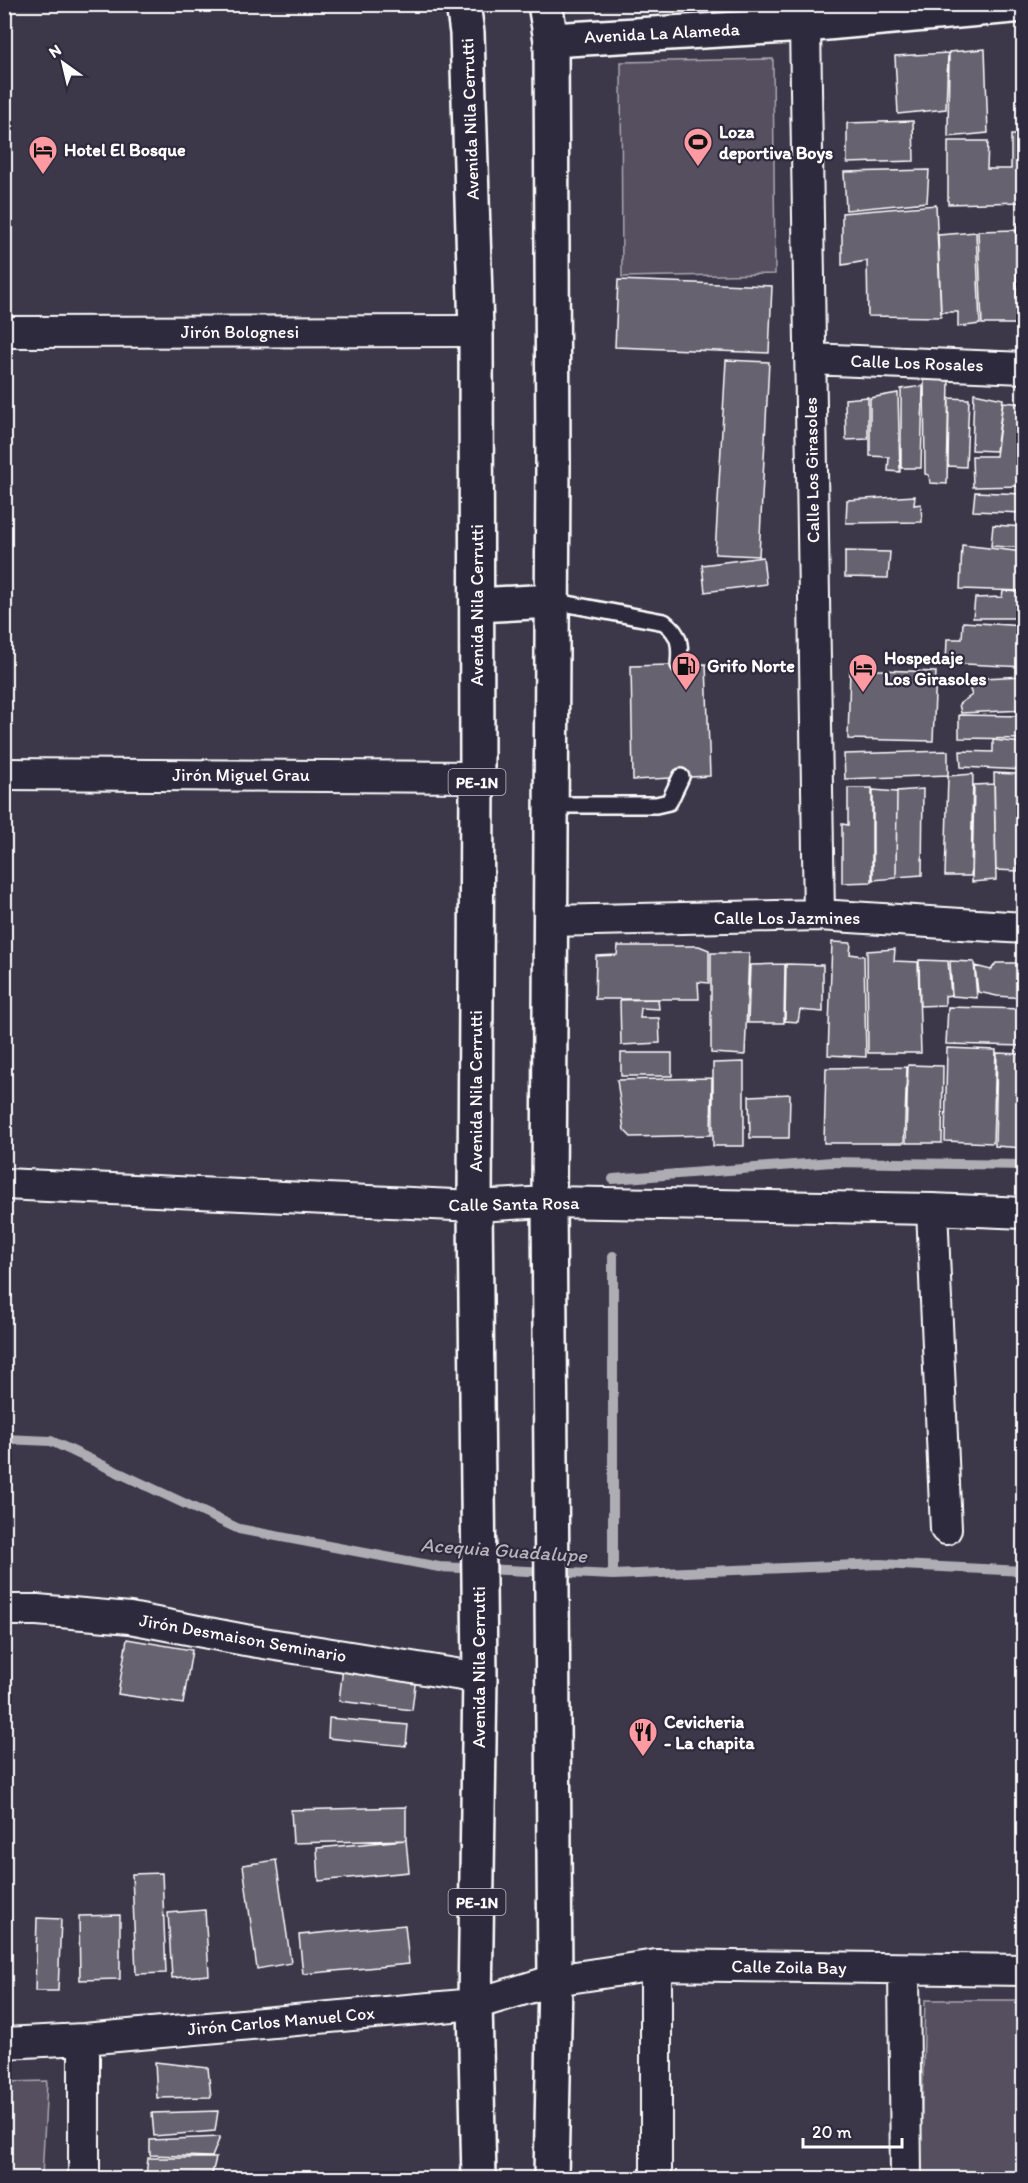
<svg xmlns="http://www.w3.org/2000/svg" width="1028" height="2183" font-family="Itim,sans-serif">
<rect width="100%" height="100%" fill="#3c3749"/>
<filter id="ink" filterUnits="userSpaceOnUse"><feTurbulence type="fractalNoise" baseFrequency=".0167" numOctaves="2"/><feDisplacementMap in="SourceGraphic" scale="12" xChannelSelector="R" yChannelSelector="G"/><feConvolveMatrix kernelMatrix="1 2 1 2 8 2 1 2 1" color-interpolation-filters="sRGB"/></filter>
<g filter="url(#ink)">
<path fill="#555060" stroke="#aaa8b0" stroke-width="1.5" d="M773 59 775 274 622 277 621 62Z
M925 2000H1023V2178H920Z
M47 2081 42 2178H5V2082Z"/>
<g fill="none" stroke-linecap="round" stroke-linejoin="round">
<path stroke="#afadb4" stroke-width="10" d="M613 1179 832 1162 1024 1165
M4 1439 51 1441 239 1529 439 1567 613 1575 880 1564 1024 1571
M613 1575V1256"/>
</g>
<path fill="#666270" stroke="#fff" stroke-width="1.5" d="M985 49 988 133 948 137 949 52Z
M948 53 946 109 898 114 895 56Z
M913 121 914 161 847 163V123Z
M1011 135H1024V202L948 204V141H988L987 169H1011Z
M929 170 927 202 846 210 844 172Z
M936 205 941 317 868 316 867 261 842 265V213Z
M1017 223H1024V321H1019Z
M1016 230 1017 324H982L978 231Z
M976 232 980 324 958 327V312H941L938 235Z
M618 280 772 286 769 353 615 347Z
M726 360 769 362 759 556 715 554Z
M924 379H949L947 484 930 483 929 475 925 474Z
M923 386 921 468H901V389Z
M898 393 900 472 888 471 889 457 870 456V398Z
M974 393 1003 399 996 451 972 450Z
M868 397V439L846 440 845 399Z
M949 398 969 399 966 467 948 466Z
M1003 402 1024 404V486L973 487 972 456H996Z
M975 492 1024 494V513L973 511Z
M915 496 914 505 921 504 922 522 846 523 847 500Z
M993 525 1024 527V548L991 546Z
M962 545 1024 552V591L960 589Z
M845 551 890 552 888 578 845 577Z
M763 557 766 584 705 592 702 565Z
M1003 591 1024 592V618H973L975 598 1002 597Z
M963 622 1024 626V667L946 663 947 639H962Z
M706 664 710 776 633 780 631 666Z
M850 669 936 672 933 741 848 739Z
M1024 676V710L961 713 959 704 972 695 970 690 976 684 980 687 983 678Z
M959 715 1024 716V739L959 738Z
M993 740 1024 743V770L961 767 960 751 993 752Z
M948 751V775L845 779 844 754Z
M1021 770H1024V874H1021Z
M994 773 1016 774 1018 871 996 870Z
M973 774 971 876H945L948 776Z
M994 784 996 880 972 882 974 785Z
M848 788H872V882L842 883V824L848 825Z
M923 789 922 875 896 877 897 791Z
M873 790 897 792 896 878 873 880Z
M832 942 851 943 850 954 864 956 866 1057 828 1055Z
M618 946H699L709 950V983L698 982 699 999H595L596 956 617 955Z
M895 949 894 961 918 962 921 1053H868L867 951Z
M711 953H749L745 1055 711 1053Z
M919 960 948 961 951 995 945 996V1005L920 1006Z
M950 961 974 962 977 998 952 996Z
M996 963H1024V998L997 996 978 992 975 966 991 970Z
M785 964 784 1023H748L750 965Z
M786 964 823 965V1012L800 1010 798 1022 785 1021Z
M658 999 659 1009 641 1008 640 1018H659L660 1043 621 1045 620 1000Z
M948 1007 1024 1009V1046L946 1044Z
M947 1048 996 1050 993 1143 945 1141Z
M621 1053H672V1076H621Z
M997 1053 1020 1054V1064H1024V1148L995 1146Z
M744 1062V1146H713V1063Z
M908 1065 943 1066 942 1143H906Z
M907 1067 904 1143H824L826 1068Z
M712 1078 711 1135 631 1137 624 1130 617 1080Z
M790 1094 789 1138H750L749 1096Z
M127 1639 192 1650 183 1704 118 1694Z
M343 1668 416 1677 412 1710 339 1701Z
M329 1718 408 1725 406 1746 328 1738Z
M406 1807V1840L293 1843 291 1810Z
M406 1840 409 1872 319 1881 317 1848Z
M276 1860 291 1963 257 1969 243 1865Z
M162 1873 166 1973 136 1974 132 1874Z
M205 1910 209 1975 172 1978 168 1913Z
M120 1915V1979L80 1980 79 1916Z
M37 1918 61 1919 58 1991H35Z
M405 1925 409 1964 303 1974 299 1935Z
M155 2062 208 2068 211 2097 157 2098Z
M218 2111 215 2131 154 2136 152 2113Z
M220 2137 212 2157 150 2155V2140Z
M148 2158H216L212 2174 146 2176Z
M326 2173 379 2178H324Z"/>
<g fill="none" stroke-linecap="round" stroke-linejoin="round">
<g stroke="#fff" stroke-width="20">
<path id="service" d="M552 601 664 622C680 634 681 645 679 665
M551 805H656L669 802 681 777"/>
</g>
<g stroke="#fff" stroke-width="34">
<path id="minor" d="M805 25 819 915
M4 332 476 331
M810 359 1024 368
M4 774 477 777
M550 921 819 915 1024 928
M4 1184 475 1206 549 1202 932 1209 1024 1213
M932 1209 946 1529
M4 1610H37L130 1618 245 1640 480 1678
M656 1965V2178
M904 1969 906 2178
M4 2043 84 2039 475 2004 555 1980 656 1965 1024 1970
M84 2178V2039"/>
</g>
<g stroke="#fff" stroke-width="38">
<path id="tertiary" d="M551 40 805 25 1024 5"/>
</g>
<g stroke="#fff" stroke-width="38">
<path id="trunk" d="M463 4 467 33 476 331 477 777 475 1206 480 1678 475 2004 479 2178
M545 4 551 40 553 460 549 1202 555 1980 551 2178
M477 605 552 601"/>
</g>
<use href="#service" stroke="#2f2a3d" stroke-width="15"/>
<use href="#minor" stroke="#2f2a3d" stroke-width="30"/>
<use href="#tertiary" stroke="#2f2a3d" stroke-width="33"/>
<use href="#trunk" stroke="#2f2a3d" stroke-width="33"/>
</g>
</g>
<defs>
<g id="stadium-pin" transform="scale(1.5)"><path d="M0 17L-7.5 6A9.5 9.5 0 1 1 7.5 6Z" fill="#ff9aa2" stroke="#2f2a3d"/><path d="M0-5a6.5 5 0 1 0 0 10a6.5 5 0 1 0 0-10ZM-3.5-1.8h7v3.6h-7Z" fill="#111"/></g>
<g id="hotel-pin" transform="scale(1.5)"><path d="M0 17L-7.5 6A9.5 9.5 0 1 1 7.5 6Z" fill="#ff9aa2" stroke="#2f2a3d"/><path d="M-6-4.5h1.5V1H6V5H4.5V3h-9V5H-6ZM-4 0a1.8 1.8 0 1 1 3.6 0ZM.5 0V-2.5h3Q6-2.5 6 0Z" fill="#111"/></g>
<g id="fuel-pin" transform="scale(1.5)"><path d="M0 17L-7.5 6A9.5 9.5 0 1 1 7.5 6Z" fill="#ff9aa2" stroke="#2f2a3d"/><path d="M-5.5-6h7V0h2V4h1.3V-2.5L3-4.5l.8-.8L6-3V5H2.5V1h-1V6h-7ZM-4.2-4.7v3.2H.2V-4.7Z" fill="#111"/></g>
<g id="restaurant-pin" transform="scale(1.5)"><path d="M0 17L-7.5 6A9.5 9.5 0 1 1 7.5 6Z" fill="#ff9aa2" stroke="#2f2a3d"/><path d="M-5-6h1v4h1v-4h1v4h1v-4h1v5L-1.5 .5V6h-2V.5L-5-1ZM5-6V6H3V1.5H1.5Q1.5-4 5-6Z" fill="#111"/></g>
</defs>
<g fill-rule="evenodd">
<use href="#stadium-pin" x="698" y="142"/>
<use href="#hotel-pin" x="43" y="150"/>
<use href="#fuel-pin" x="686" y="666"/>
<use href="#hotel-pin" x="863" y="668"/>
<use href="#restaurant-pin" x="643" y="1732"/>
</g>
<g text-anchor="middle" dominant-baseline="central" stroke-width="4.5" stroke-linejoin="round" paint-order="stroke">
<g fill="#2f2a3d" stroke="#c1bfc5" stroke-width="1.5">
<rect x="448.5" y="769" width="57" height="26" rx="4.5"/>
<rect x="448.5" y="1889" width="57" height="26" rx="4.5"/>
</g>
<g font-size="16" font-weight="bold" fill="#fff">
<text x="477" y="782">PE-1N</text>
<text x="477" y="1902">PE-1N</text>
</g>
<g font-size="18" fill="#fff" stroke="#2f2a3d">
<text transform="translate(662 33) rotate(-3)">Avenida La Alameda</text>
<text transform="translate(470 119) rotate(-92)">Avenida Nila Cerrutti</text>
<text x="240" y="332">Jirón Bolognesi</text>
<text transform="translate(917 363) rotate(2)">Calle Los Rosales</text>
<text transform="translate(812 470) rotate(-91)">Calle Los Girasoles</text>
<text transform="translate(477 605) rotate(-90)">Avenida Nila Cerrutti</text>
<text x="241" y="775">Jirón Miguel Grau</text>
<text x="787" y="918">Calle Los Jazmines</text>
<text transform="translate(476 1091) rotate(-90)">Avenida Nila Cerrutti</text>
<text transform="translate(514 1204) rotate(-1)">Calle Santa Rosa</text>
<text transform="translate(243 1638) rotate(10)">Jirón Desmaison Seminario</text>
<text transform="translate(479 1667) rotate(-90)">Avenida Nila Cerrutti</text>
<text transform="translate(789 1967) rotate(1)">Calle Zoila Bay</text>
<text transform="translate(281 2021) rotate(-5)">Jirón Carlos Manuel Cox</text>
</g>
<g font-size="18" font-weight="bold" fill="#fff" stroke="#2f2a3d" text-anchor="start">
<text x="719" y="132">Loza<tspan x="719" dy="21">deportiva Boys</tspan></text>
<text x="64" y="150">Hotel El Bosque</text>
<text x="884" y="658">Hospedaje<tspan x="884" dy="21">Los Girasoles</tspan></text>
<text x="707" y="666">Grifo Norte</text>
<text x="664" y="1722">Cevicheria<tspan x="664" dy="21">- La chapita</tspan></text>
</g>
<g font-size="20" font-style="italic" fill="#b5b4ba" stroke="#2f2a3d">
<text transform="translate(504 1550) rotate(4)">Acequia Guadalupe</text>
</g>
</g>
<rect width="1028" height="2183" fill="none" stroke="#2f2a3d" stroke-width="24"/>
<rect x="12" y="12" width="1004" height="2159" fill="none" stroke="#fff" stroke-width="2" filter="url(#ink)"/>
<g transform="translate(63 63) rotate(326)" stroke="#2f2a3d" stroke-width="4.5" paint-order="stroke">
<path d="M0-4.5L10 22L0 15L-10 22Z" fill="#ffffff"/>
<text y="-9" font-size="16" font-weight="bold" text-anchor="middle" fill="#ffffff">N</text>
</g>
<path d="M803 2138v9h99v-9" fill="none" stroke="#ffffff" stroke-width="3"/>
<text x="812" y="2138" font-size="18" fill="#ffffff" stroke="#2f2a3d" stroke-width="4.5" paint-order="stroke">20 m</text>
</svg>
